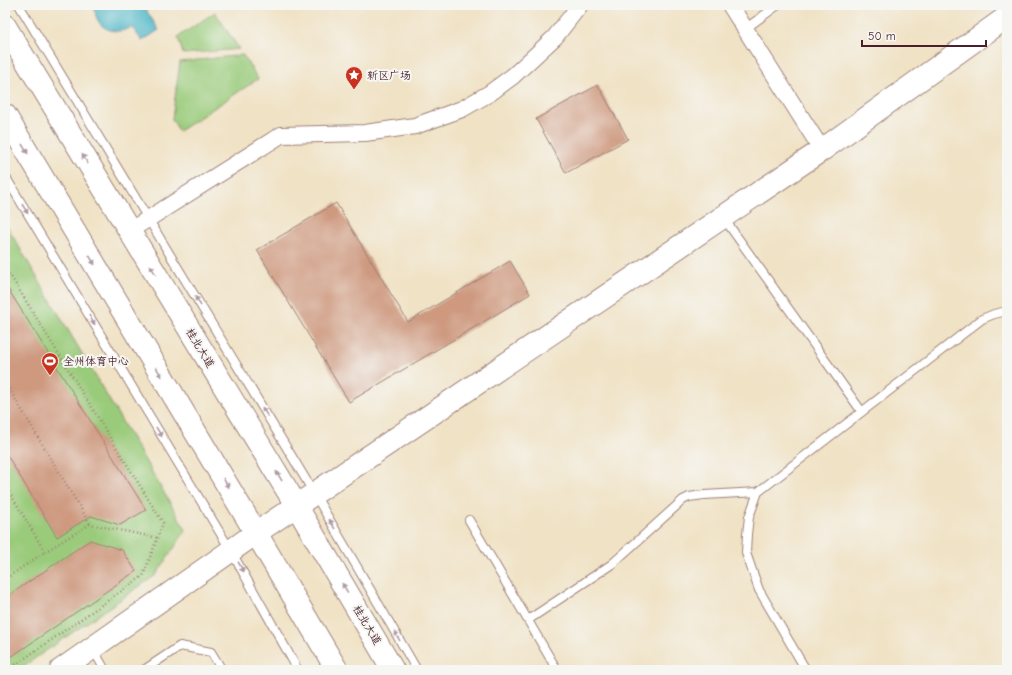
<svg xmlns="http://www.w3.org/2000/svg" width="1012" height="675" font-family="'Comic Neue','LXGW WenKai TC',sans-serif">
<rect width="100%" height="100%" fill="#f6f6f2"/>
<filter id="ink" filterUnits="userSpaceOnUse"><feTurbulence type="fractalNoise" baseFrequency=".025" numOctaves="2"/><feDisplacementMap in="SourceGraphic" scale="8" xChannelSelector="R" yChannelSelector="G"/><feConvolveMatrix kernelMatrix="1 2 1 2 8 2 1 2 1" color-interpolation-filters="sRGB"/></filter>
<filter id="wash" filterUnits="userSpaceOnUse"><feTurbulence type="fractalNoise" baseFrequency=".012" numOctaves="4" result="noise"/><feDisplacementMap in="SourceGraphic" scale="16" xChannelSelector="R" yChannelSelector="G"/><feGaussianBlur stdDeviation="0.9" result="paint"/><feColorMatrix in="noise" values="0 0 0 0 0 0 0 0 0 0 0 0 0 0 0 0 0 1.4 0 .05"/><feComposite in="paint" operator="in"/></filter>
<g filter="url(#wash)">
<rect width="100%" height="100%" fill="#f0e2c5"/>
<path fill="#9acb7a" stroke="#727552" d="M215 12 239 49 183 54 178 37Z
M243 55 258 79 179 131 172 119 180 62Z
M5 223 186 530 156 575 18 670H5Z"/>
<path fill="#4bb6c7" stroke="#4a6a79" d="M95 5H143L159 30 142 41 132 27C114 37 93 28 95 5Z"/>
<g id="blocks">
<path fill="#ce997f" d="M598 85 628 139 566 173 536 119Z
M336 203 408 322 510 261 530 294 349 402 257 250Z
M5 284 146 510 120 525 91 516 57 537 5 452Z
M90 540 122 550 136 571 5 661V598Z"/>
</g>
</g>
<g filter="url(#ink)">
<use href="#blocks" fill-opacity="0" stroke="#9d8078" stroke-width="1"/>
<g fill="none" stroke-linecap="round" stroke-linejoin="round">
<g stroke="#9d8078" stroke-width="10">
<path id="lane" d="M19 5 314 493 417 670
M745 29 778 5
M5 176 231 551 298 670
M723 217 862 412
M469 520 557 670
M528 620 612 564 683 500 689 497 704 495 758 492
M93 649 105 670
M144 670 180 646 211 652 222 670
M806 670 759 590 746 553 747 534 749 517 758 492 982 319 994 314 1007 311"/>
</g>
<g stroke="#9d8078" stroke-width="18">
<path id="street" d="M730 5 822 150
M129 231 281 135 365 133 415 126 462 109 490 93 513 76 555 37 580 5"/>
</g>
<g stroke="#9d8078" stroke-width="24">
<path id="secondary" d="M61 670 256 533 822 150 1007 17"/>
</g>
<g stroke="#9d8078" stroke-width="24">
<path id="primary" d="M5 26 290 495 393 670
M5 115 256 533 337 670"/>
</g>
<path stroke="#9d8078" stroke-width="2.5" stroke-dasharray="1 3" stroke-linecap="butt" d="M5 267 163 523 143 576 8 670
M5 382 90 524
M5 485 45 552 5 579
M45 552 90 524 158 538"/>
<use href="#lane" stroke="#fff" stroke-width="8"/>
<use href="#street" stroke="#fff" stroke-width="16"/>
<use href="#secondary" stroke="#fff" stroke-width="22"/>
<use href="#primary" stroke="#fff" stroke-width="22"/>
</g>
<defs><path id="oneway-solid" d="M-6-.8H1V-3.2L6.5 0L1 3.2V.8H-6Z"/></defs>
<g fill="#ae9aa0">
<use href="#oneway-solid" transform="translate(25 149) rotate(59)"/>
<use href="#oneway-solid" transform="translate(85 159) rotate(-121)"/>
<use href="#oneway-solid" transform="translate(25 209) rotate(59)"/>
<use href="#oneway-solid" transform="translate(92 260) rotate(59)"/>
<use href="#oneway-solid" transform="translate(153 270) rotate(-121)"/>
<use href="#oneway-solid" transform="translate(198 301) rotate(-121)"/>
<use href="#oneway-solid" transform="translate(92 320) rotate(59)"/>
<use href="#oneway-solid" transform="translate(159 372) rotate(59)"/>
<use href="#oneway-solid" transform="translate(265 412) rotate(-121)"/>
<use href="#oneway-solid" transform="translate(159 432) rotate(59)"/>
<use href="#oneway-solid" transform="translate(279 476) rotate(-121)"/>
<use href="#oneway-solid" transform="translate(226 483) rotate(59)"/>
<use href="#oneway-solid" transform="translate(332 524) rotate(-120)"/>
<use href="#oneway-solid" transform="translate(241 567) rotate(61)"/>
<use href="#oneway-solid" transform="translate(345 588) rotate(-121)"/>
<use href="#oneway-solid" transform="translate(397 636) rotate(-120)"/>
</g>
</g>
<defs>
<g id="sight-pin" transform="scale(0.9)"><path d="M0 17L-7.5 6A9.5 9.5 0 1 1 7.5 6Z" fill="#c8321e" stroke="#f6f6f2"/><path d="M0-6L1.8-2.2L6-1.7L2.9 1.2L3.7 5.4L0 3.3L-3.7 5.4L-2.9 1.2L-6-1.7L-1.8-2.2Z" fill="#fff"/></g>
<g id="stadium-pin" transform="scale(0.9)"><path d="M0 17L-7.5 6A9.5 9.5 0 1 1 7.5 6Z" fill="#c8321e" stroke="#f6f6f2"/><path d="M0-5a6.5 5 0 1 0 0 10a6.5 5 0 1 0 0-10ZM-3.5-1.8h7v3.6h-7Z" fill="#fff"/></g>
</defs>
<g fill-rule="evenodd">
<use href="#sight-pin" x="354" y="75"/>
<use href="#stadium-pin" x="50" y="361"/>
</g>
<g text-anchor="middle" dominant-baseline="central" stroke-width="4" stroke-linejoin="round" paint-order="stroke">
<g font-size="11" fill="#4a1f2b" stroke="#f6f6f2" text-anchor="start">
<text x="367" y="75">新区广场</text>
<text x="63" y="361">全州体育中心</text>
</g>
<g font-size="11" fill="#4a1f2b" stroke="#f6f6f2">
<text transform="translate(200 348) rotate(59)">桂北大道</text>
<text transform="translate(367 625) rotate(59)">桂北大道</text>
</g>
</g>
<rect width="1012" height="675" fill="none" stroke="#f6f6f2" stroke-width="20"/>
<path d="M862 40v6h124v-6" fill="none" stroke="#4a1f2b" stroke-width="2"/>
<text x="868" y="40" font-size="12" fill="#4a1f2b" stroke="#f6f6f2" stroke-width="3" paint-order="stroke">50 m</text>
</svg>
